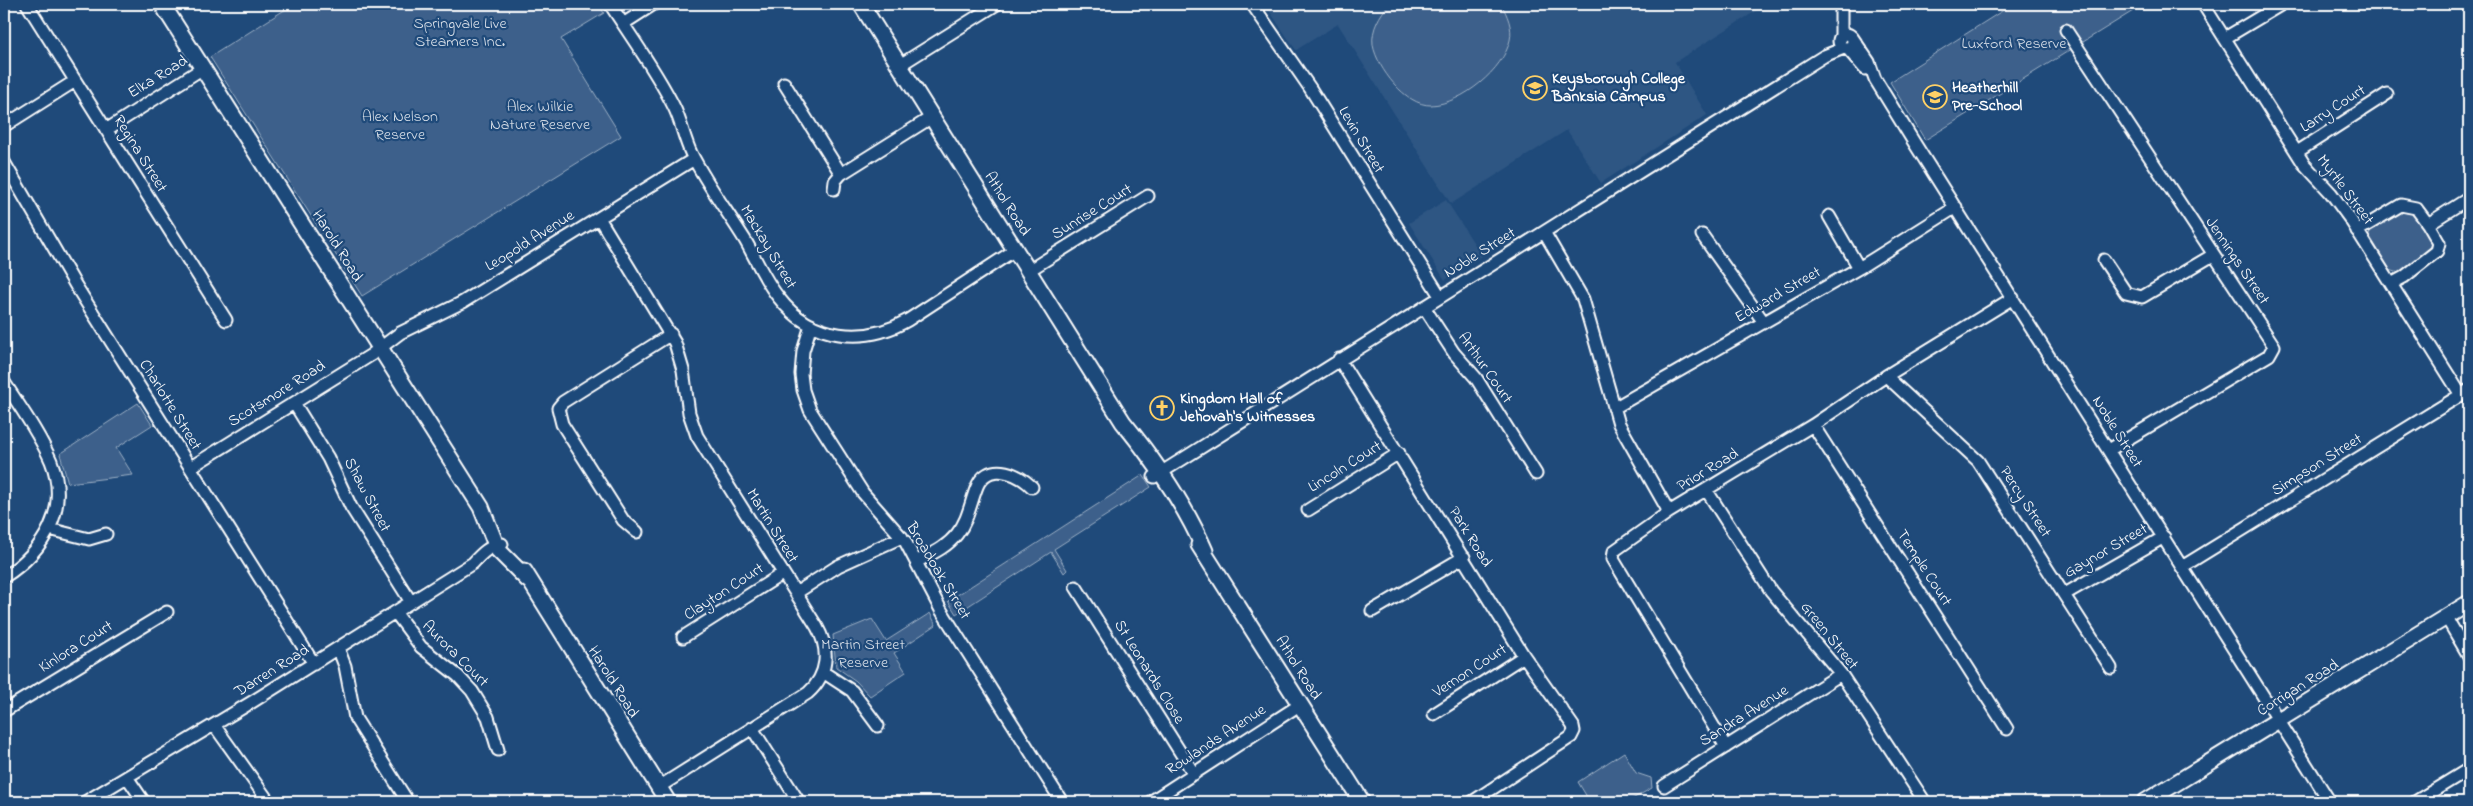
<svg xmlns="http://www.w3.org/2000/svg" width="2473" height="806" font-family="'Indie Flower',sans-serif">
<rect width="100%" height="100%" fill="#1f4a7a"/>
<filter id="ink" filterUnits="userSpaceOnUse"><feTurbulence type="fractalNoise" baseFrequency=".02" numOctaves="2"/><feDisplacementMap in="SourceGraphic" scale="10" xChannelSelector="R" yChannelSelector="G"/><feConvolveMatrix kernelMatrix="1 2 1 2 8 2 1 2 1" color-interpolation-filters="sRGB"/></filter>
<g filter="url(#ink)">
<path fill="#2e5683" d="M1270 4H1767L1675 62 1707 115 1601 183 1567 130 1451 204 1338 24 1296 50 1266 6Z
M1446 200 1482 256 1445 280 1409 223Z"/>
<path fill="#3c618b" stroke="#9eb0c5" d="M294 4H598L604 13 561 39 621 136 362 296 210 57Z
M1389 4H1501C1507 14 1513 28 1510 40 1504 69 1462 104 1431 105 1406 106 1377 68 1373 45 1371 29 1380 15 1389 4Z
M2013 4H2128L2133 11 1925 140 1890 82Z
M2402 212 2414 214 2432 243 2428 254 2399 273 2390 270 2369 235 2371 229Z
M138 403 152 425 116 448 133 475 68 483 60 454Z
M1143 475 1151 487 1054 549 1067 570 1064 573 1051 552 956 614 948 601Z
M930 613 936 625 894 653 906 672 870 696 856 681 836 667 833 635 872 619 886 641Z
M1624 752 1636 773 1651 778 1652 788 1627 802H1590L1578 782Z"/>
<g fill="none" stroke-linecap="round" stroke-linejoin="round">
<g stroke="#fff" stroke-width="15">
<path id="street" d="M27 4 226 320
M610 4C631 37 657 72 674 107 681 121 684 138 691 153 706 183 727 211 745 240 756 259 765 281 779 298 811 340 865 345 908 320L1015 250
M1252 4 1310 88 1440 296
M2203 4 2304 164 2331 193 2350 219 2461 395
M623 24 654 4
M2066 30 2274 346 2269 355 2109 450
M1839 41a7 7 0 1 1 14 0a7 7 0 1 1-14 0Z
M1852 37 1869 62 1875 79 1915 144 2330 802
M1841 38V4
M2225 38 2282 4
M1847 48 1865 69
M900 65 997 4
M784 83 841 174 932 117
M4 126 75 81
M106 130 203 68
M2297 152 2387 94
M4 162 76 286 314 664
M834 189 835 181 841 174
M1829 216 1859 268
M599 218 675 343 683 370 689 413 697 436 817 627C830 650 828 675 808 693L659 787
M2357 231 2401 205 2416 208 2428 224 2469 198
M1544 232 1583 299 1619 424 1669 512
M1702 235 1763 321
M2104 260 2126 293 2142 297 2213 255
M1028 271 1148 196
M2391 284 2404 277 2437 251 2439 243 2428 224
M1424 307 1454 353 1476 378 1536 474
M811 325 803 351 801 374 803 390 810 410 863 493 905 541 941 610 1062 802
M1339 359 1524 656 1573 726 1574 731 1571 737 1472 802
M1886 376 1978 461 2111 668
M4 382C20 407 39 433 51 461 70 509 44 551 4 577
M294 403 328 458 351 507 411 602
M1614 408 1859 268 1956 207
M1813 425 2007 729
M191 467 371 355 400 333 463 302 694 159
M1154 477 1824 56 1844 48
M1707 491 1771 591 1841 674 1925 802
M1308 510 1399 453
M49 529 89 539 106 534
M637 532 623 520 562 424 558 408 563 402 671 334
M916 562C931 554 946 548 957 534 968 520 970 505 976 489 986 460 1017 472 1032 487
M2182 567 2469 390
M1076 587 1194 774
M796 593 838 566 902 537
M2065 594 2164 537
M1372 611 1464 557
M395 612 421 647 458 676 472 691 488 717 498 750
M2446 617 2469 656
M683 637 782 574
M338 648 345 666 355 718 408 802
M823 672 852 691 878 726
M4 711 167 612
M1434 714 1524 656
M214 725 269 802
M752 728 799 802
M1726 747 1613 559 1614 551 1669 512 1813 425 1886 376 2013 298
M127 777 144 802
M1664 786 1841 674
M85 802 252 702 473 563C482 553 489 546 502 544
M1150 802 1301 704
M2415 802 2469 769"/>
</g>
<g stroke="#fff" stroke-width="19">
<path id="secondary" d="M162 4 481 507 498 550 528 580
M861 4 1123 422C1154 460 1186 507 1205 551
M1199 545 1362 802
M524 571 668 802
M2145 802 2469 603"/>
</g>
<use href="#street" stroke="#1f4a7a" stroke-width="11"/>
<use href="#secondary" stroke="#1f4a7a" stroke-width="15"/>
</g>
</g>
<defs>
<g id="school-ring" transform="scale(1.25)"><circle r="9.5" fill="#1f4a7a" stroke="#ffd166" stroke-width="1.5"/><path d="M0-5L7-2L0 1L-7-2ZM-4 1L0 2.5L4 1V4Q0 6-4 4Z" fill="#ffd166"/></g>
<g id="church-ring" transform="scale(1.25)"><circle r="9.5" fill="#1f4a7a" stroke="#ffd166" stroke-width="1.5"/><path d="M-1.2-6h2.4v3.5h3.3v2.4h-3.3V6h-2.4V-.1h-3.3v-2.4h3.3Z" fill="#ffd166"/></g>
</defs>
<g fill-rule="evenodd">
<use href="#school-ring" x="1535" y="88"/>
<use href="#school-ring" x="1935" y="97"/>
<use href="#church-ring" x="1162" y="408"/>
</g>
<g text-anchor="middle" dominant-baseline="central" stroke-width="4.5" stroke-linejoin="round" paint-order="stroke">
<g font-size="16" fill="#d8dfe8" stroke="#1f4a7a">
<text x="460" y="24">Springvale Live<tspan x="460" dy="18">Steamers Inc.</tspan></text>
<text x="2014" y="44">Luxford Reserve</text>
<text x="540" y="107">Alex Wilkie<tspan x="540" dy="18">Nature Reserve</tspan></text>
<text x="400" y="117">Alex Nelson<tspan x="400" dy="18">Reserve</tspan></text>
<text x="863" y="645">Martin Street<tspan x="863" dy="18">Reserve</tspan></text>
</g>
<g font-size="16" fill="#fff" stroke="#1f4a7a">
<text transform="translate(158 77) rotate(-32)">Elka Road</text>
<text transform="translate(2333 109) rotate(-33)">Larry Court</text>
<text transform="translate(1361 140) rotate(59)">Levin Street</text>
<text transform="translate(140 154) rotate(58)">Regina Street</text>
<text transform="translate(2345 190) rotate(53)">Myrtle Street</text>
<text transform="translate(1007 204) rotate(58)">Athol Road</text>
<text transform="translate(1092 212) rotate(-32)">Sunrise Court</text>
<text transform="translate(530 241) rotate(-32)">Leopold Avenue</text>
<text transform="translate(337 246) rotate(58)">Harold Road</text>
<text transform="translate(768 247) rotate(59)">Mackay Street</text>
<text transform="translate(1480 253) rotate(-32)">Noble Street</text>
<text transform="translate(2237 261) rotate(56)">Jennings Street</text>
<text transform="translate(1778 295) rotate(-30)">Edward Street</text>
<text transform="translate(1485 368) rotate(55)">Arthur Court</text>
<text transform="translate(277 394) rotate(-32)">Scotsmore Road</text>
<text transform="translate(170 405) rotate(58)">Charlotte Street</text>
<text transform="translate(2117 432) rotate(58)">Noble Street</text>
<text transform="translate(2317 465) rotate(-32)">Simpson Street</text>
<text transform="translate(1345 467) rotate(-32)">Lincoln Court</text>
<text transform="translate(1708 470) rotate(-31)">Prior Road</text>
<text transform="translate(367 495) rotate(62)">Shaw Street</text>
<text transform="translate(2025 502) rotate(57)">Percy Street</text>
<text transform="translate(772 526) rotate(58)">Martin Street</text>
<text transform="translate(1470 537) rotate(58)">Park Road</text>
<text transform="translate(2106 551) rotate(-30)">Gaynor Street</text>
<text transform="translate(1924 568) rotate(57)">Temple Court</text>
<text transform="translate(938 571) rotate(59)">Broadoak Street</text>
<text transform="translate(724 592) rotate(-33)">Clayton Court</text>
<text transform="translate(1829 636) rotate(51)">Green Street</text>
<text transform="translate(76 647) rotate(-32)">Kinlora Court</text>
<text transform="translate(455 654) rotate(45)">Aurora Court</text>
<text transform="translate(1298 668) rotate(58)">Athol Road</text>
<text transform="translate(272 671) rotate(-32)">Darren Road</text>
<text transform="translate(1470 671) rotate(-33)">Vernon Court</text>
<text transform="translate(1149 672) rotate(58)">St Leonards Close</text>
<text transform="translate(613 682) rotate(58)">Harold Road</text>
<text transform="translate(2298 688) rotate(-32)">Corrigan Road</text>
<text transform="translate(1744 716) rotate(-32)">Sandra Avenue</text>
<text transform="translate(1216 740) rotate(-33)">Rowlands Avenue</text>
</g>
<g font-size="16" font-weight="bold" fill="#fff" stroke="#1f4a7a" text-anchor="start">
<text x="1552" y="79">Keysborough College<tspan x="1552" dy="18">Banksia Campus</tspan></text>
<text x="1952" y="88">Heatherhill<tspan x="1952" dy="18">Pre-School</tspan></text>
<text x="1180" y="399">Kingdom Hall of<tspan x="1180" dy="18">Jehovah's Witnesses</tspan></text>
</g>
</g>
<rect width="2473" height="806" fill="none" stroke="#1f4a7a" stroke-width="20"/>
<rect x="10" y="10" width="2453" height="786" fill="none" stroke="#fff" stroke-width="2" filter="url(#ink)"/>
</svg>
